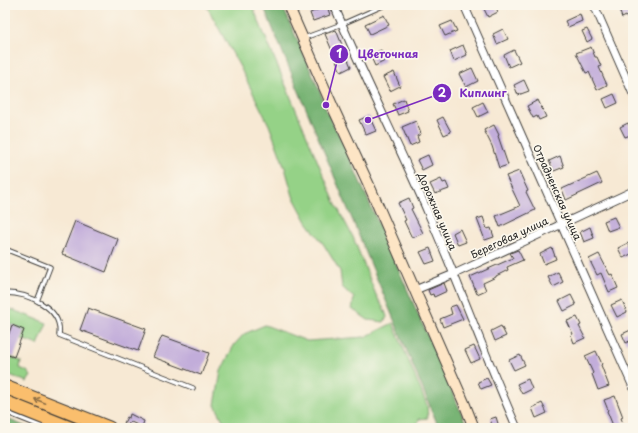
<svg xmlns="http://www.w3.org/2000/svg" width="638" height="433" font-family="'Playpen Sans',sans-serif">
<rect width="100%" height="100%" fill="#fbf7ec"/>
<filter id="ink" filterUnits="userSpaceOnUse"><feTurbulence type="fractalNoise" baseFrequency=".025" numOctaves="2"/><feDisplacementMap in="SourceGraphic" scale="8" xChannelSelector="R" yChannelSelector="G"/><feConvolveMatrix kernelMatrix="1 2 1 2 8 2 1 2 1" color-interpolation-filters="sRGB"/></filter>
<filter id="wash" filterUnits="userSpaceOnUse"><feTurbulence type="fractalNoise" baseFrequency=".012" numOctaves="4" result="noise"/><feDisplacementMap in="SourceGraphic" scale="16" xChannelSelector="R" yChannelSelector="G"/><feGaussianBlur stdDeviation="0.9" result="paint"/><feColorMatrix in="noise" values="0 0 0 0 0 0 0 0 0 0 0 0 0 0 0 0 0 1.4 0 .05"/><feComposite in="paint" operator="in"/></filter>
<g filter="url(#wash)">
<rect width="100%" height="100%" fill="#f7e9d4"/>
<path fill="#95d287" stroke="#587752" d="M206 5H252L336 205 353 237 376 295 385 311 387 317 384 322 368 320 352 309 354 298 342 287 340 271 324 245 307 222 293 196 285 168 269 125 240 67Z
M5 307 47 323 38 345 22 339 25 330 11 324 5 341Z
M393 323 427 405 428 418 419 419 416 428H227L215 405 221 371 234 345 244 334 265 325 307 341 365 337Z
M5 355 21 361 20 368 27 371 31 376 27 382 5 373Z"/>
<path fill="#78b474" stroke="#4a6848" d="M263 5H282L321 94C325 112 336 128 344 145L468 428H439Z
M5 418 29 428H5Z"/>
<g id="blocks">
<path fill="#c2adda" d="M488 5H495L498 12 488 17 483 7Z
M628 5H631L633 10V18L628 20 626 16 622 18 619 9Z
M327 6 330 15 313 21 310 13Z
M580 14 582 21 568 27 565 21Z
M384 15 389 25 370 34 365 24Z
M452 21 457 31 445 36 440 26Z
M503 29 508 39 497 44 493 34Z
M587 29 592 39 587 42 582 31Z
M336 30 351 67 341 72 325 34Z
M463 45 467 55 454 61 450 51Z
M591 47 595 57H597L601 66 599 67 607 85 597 90 589 72 586 73 576 53Z
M381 50 385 61 375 66 370 55Z
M514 50 520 62 509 67 504 55Z
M472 68 478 81 466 87 459 74Z
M394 72 400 86 390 91 383 77Z
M524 80 529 91 518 95 514 85Z
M614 94 618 103 607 108 603 99Z
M404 99 408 111 398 115 393 104Z
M538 100 546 117 539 120 537 116 533 118 527 106Z
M483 102 488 112 478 117 473 107Z
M369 116 376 131 366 135 359 120Z
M443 117 451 132 444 135 437 120Z
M416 121 421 134 417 136 419 142 410 146 402 127Z
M628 123 633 134 625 137 620 127Z
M494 125 499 135 498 136 508 165 499 168 492 146 484 130Z
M428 155 432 165 422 170 417 160Z
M560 156 564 167 554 171 549 161Z
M519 171 528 191 526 192 535 210 500 227 496 216 520 206 506 176Z
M597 173 602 183 566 200 562 189Z
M441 179 443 183 446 182 449 189 435 194 430 184Z
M409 198 413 208 411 209 423 233 412 238 404 221 406 220 398 203Z
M483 217 487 229 491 228 494 237 485 240 477 219Z
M614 217 619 227 608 231 604 221Z
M75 221 118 239 106 272 62 254Z
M590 227 594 238 584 242 580 232Z
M460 229 466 242 458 245 453 233Z
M628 243 633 253 623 258 618 248Z
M430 248 435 261 426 264 420 252Z
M552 248 556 259 544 264 540 254Z
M518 250 523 260 507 267 508 270 496 276V277L483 283 486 290 477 294 470 277 513 258 510 253Z
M599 254 610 275 612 274 618 288 609 292 601 273 597 275 589 259Z
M558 272 563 282 553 287 548 277Z
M444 283 447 291 434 297 433 294 430 295 428 290Z
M571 295 576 305 564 311 559 301Z
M622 300 627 312 617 317 611 305Z
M456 305 463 319 443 327 440 319 452 314 450 307Z
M88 308 146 329 138 351 80 330Z
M577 317 581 325 579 326 585 338 574 343 571 335 573 334 567 321Z
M12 325 24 330 14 357 5 354V344Z
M501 326 506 336 495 341 491 331Z
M633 329V339L626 343 622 334Z
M162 336 209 353 201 375 153 357Z
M474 346 480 359 471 363 465 350Z
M596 351 602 364 601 365 609 386 598 390 592 374 593 373 585 356Z
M520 355 525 365 514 370 509 360Z
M487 378 491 385 481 389 478 382Z
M528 379 532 389 522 394 517 384Z
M615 396 623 417 621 418 625 428H614L607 411 608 410 604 400Z
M542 403 547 413 536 418 532 408Z
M130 414 144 421 142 427 131 422 128 424 124 423 127 417 129 418Z
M496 417 499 427 493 428 490 419Z"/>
</g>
</g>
<g filter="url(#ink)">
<use href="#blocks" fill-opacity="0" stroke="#3d3b38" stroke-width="1"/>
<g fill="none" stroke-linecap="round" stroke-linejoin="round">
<g stroke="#3d3b38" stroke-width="5.5">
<path id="lane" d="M304 38 342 24 385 5
M5 249 50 267 37 301
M5 293C28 293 63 308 59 335L193 388
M5 412 45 428"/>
</g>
<g stroke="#3d3b38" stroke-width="9">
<path id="street" d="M334 5C363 76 399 145 429 215 460 286 486 358 517 428
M464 5 633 387
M594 5 633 94
M415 290 454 274 633 191"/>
</g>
<g stroke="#3d3b38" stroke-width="12">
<path id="secondary" d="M288 5 335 112 368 183 465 405 474 428"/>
</g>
<g stroke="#3d3b38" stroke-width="15">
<path id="highway" d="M5 387 109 428
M5 402 70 428"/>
</g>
<use href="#lane" stroke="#fff" stroke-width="3.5"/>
<use href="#street" stroke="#fff" stroke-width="7"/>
<use href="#secondary" stroke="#fde5c5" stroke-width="10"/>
<use href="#highway" stroke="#fabe6d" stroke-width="13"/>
</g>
<defs><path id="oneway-shaft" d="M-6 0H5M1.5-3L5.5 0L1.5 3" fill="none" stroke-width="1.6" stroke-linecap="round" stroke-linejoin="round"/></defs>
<use stroke="#8b6d44" href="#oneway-shaft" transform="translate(40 401) rotate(-159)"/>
</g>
<g text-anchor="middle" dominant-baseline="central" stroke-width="3.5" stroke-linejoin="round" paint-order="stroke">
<g font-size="10" fill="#1c1c1c" stroke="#fbf7ec">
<text transform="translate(558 192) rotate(66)">Отрадненская улица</text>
<text transform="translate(438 211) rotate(67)">Дорожная улица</text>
<text transform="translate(509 237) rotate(-25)">Береговая улица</text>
</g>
</g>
<path fill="none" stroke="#7b2cbf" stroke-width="1.5" d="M326 105L339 54M368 120L442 93"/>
<g fill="#7b2cbf" stroke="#fbf7ec" stroke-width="1.5">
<circle cx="326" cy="105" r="4"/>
<circle cx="368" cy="120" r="4"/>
<circle cx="339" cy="54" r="10"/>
<circle cx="442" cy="93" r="10"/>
</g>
<g font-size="12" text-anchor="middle" font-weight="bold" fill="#fff">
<text x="339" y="58">1</text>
<text x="442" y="97">2</text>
</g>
<g font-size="11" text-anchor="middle" font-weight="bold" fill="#7b2cbf" stroke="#fbf7ec" stroke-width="3.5" stroke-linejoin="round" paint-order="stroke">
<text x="388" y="58">Цветочная</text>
<text x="483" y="97">Киплинг</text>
</g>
<rect width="638" height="433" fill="none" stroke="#fbf7ec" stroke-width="20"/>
</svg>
